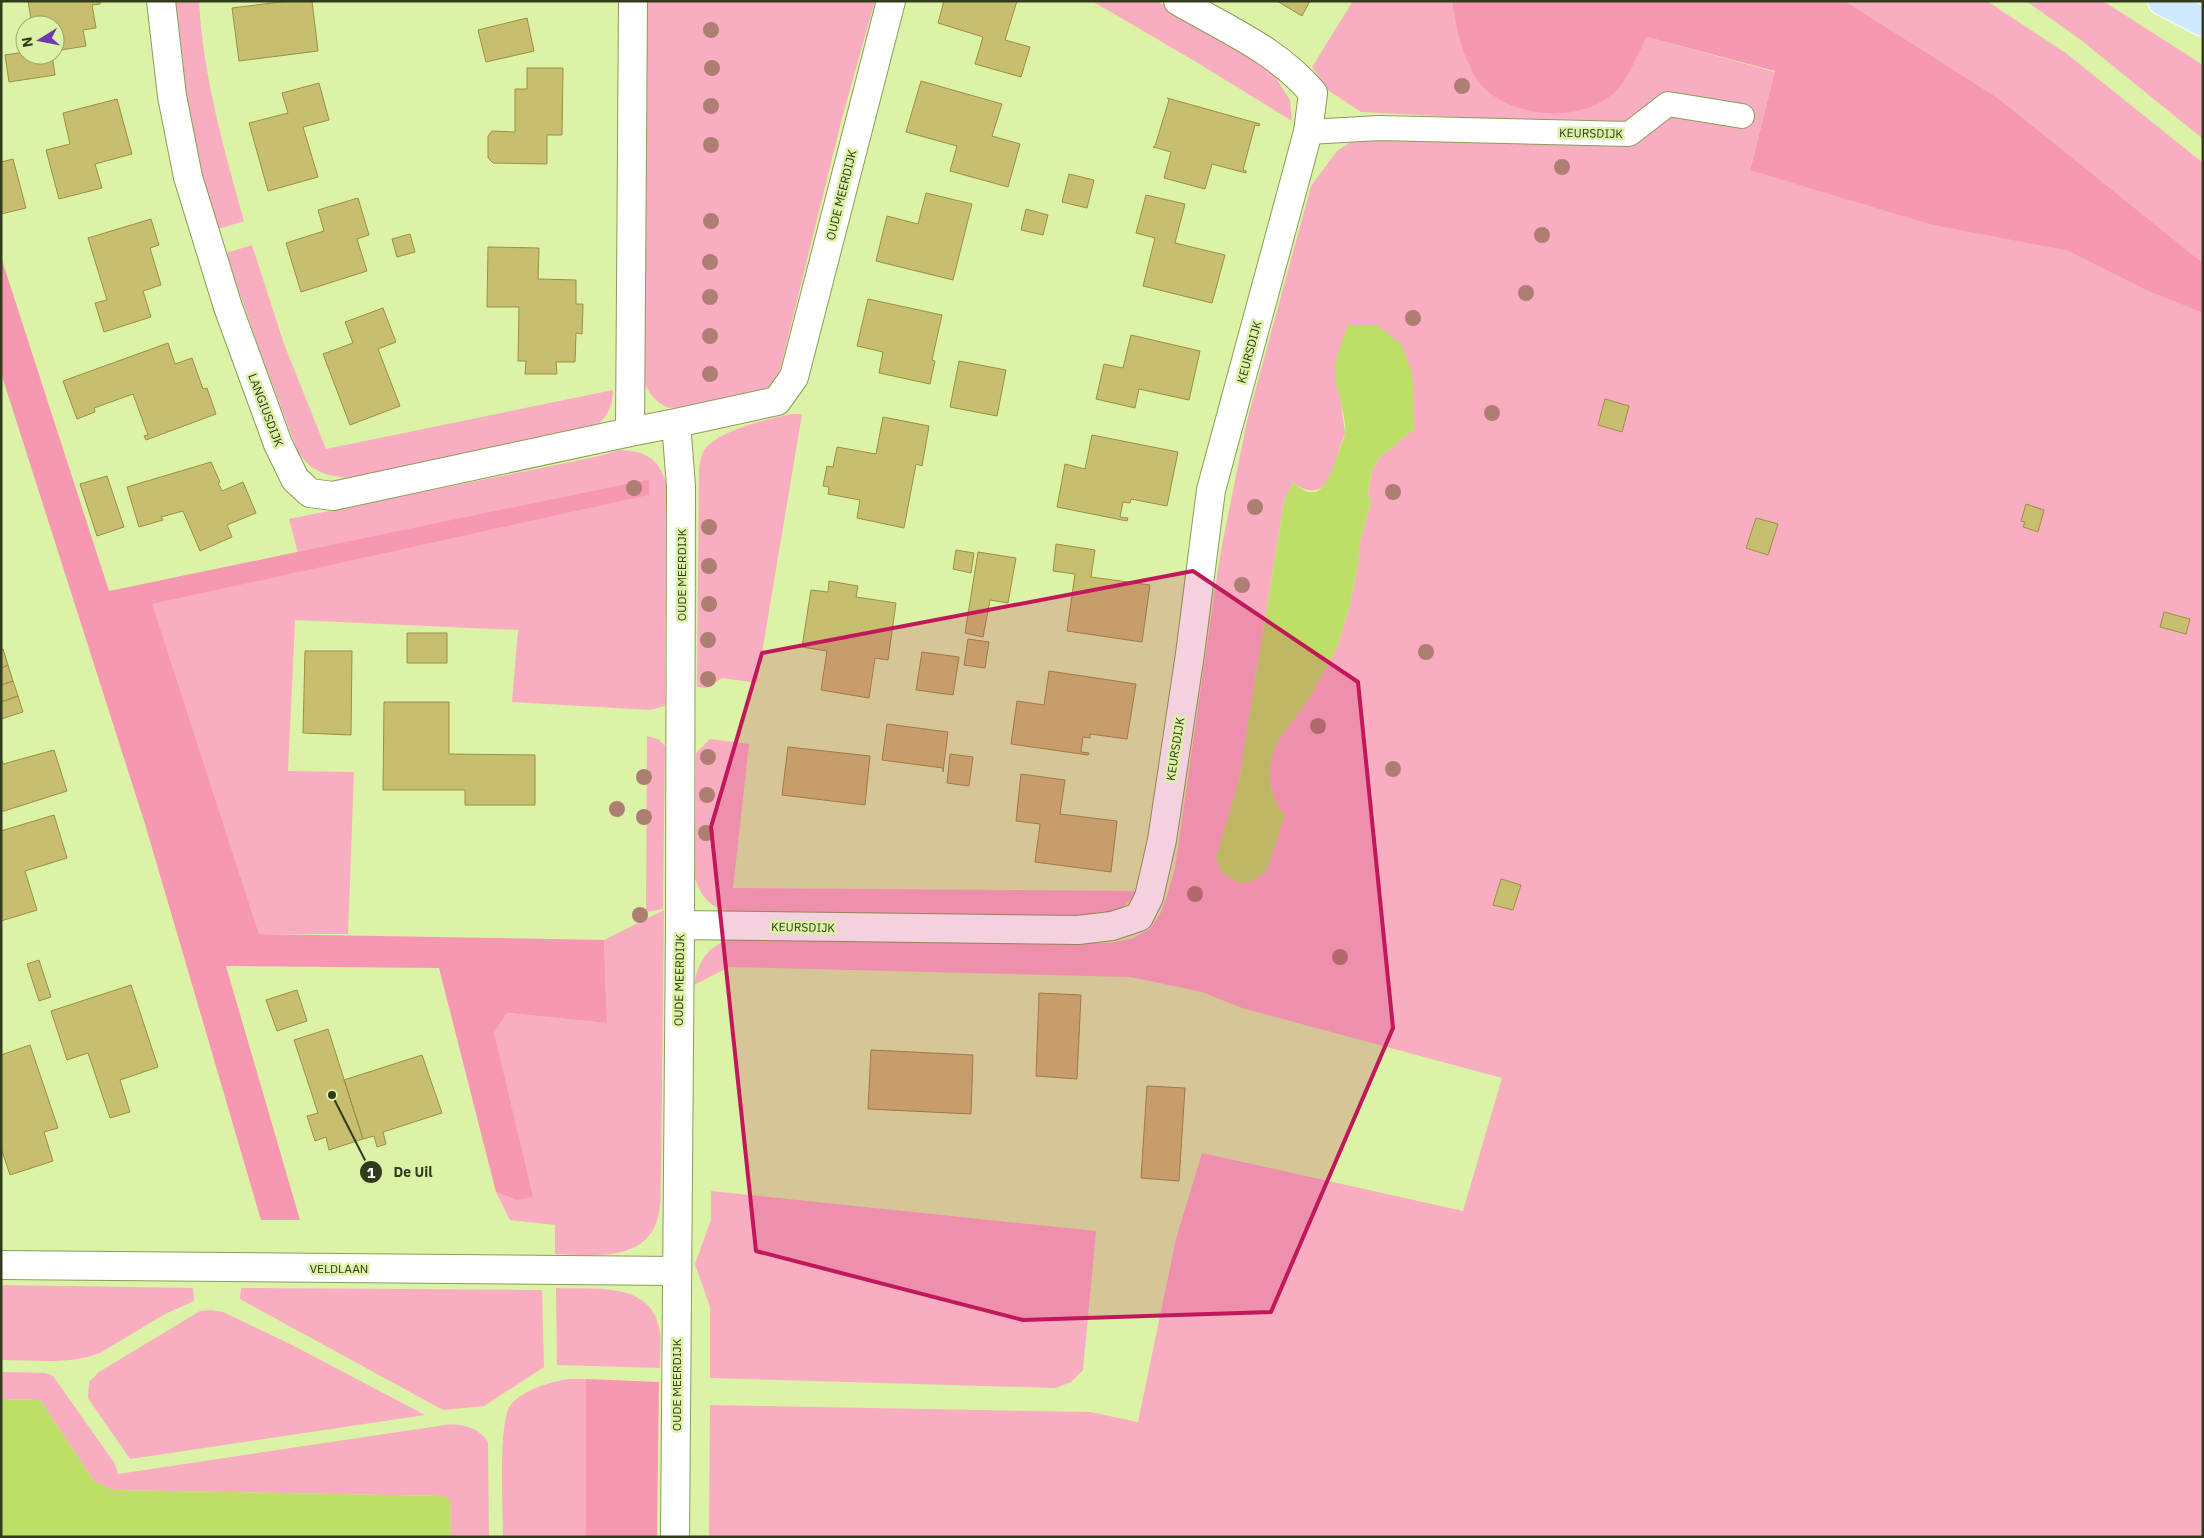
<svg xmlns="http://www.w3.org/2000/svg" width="2204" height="1538" font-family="'IBM Plex Sans',sans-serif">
<rect width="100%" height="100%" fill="#dbf2a7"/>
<path fill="#f9adc1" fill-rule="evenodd" d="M175 1H199C203 76 224 149 244 221L218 229C193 155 181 79 175 1Z
M645 1H875L842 118 779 374C775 381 771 386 763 390 751 397 679 411 667 407 655 402 649 393 644 382Z
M1092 1H1157L1223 40 1274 75 1290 100 1292 121 1198 63Z
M1353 1H1452L1454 15 1469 66 1503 101 1526 110 1548 113 1572 112 1616 91 1647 37 1775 72 1750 169 1932 225 2068 251 2148 291 2203 313V1537H709L710 1405 1090 1412 1138 1422 1176 1239 1202 1153 1463 1211 1502 1078 1242 1008 1202 992 1131 977 729 967 694 985C698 960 710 943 736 938L1109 943 1131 939 1150 929 1160 914 1166 899 1175 868 1220 555 1247 421 1311 186 1337 151 1355 139 1619 146 1625 126 1361 112 1323 87 1320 78 1312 67ZM1335 375 1414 429 1379 458 1372 470 1368 492 1371 503 1359 544 1358 564 1350 605 1337 647 1312 694 1278 741 1273 752 1269 773 1272 792 1279 809 1216 858 1239 780 1284 501 1293 482C1304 492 1316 494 1328 483L1345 433 1340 396Z
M1845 1H1987L2067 54 2203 163V263L1998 98Z
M2026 1H2103L2203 65V139L2081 40Z
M252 245 284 344 326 449 613 390C613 408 606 419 592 429L357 478C332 478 310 473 297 450L257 343 226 253Z
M792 414H802L757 683 722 678 707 688 697 687 699 468C700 461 701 455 705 449 721 429 768 419 792 414Z
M620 450C644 451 659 458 666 483L665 706 650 710 512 702 518 630 295 620 288 771 354 772 348 934H259L151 603 648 495V479L298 553 289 519 595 457Z
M647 736 658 739 665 746 663 909 646 912Z
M710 739 749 744 733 888 1136 891C1127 910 1111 912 1093 917L732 912C711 908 701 898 695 878L696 753Z
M664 910 661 1171C660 1186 662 1202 658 1217 646 1263 592 1255 555 1254V1225L510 1220 496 1192 516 1200 494 1033 507 1013 607 1023 604 940Z
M711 1191 1096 1231 1083 1370 1071 1382 1056 1388 710 1378V1307L695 1264 711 1220Z
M1 1285 193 1288 194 1301 165 1314 100 1353C69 1365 34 1360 1 1360Z
M241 1288 542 1290 544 1367 484 1406 443 1410 240 1299Z
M556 1288C594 1290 654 1280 660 1333 661 1345 660 1357 660 1368L557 1365Z
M211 1310 223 1312 294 1346 425 1415 130 1459 88 1398 89 1382 99 1372 200 1311Z
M1 1372 46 1373 53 1376 115 1464 118 1474 445 1425C460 1423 480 1427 488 1443L489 1537H451L450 1500 444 1496 112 1490 94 1481 40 1400 1 1399Z
M569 1379H586V1537H503C503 1511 498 1424 510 1406 522 1390 550 1382 569 1379Z"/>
<path fill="#f897b2" d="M1452 1H1845L1998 98 2203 263V313L2148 291 2068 251 1932 225 1750 170 1775 71 1647 37C1639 51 1626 83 1615 92 1581 123 1518 119 1485 89 1466 72 1455 26 1452 1Z
M1 257 109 591 649 479V495L152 604 259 934 604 940 607 1023 507 1013 494 1033 533 1197 516 1200 496 1192 439 968 226 966 300 1220H261L145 824 1 373Z
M586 1379 659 1382 657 1537H586Z"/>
<path fill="#bdde67" d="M1348 325H1377L1402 345 1413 377 1414 429 1379 458 1372 470 1368 492 1371 503 1359 544 1358 564 1350 605 1337 647 1312 694 1278 741 1273 752 1269 773 1272 792 1279 809 1285 815 1267 870 1262 875 1250 882 1239 883 1222 873 1216 858 1239 780 1284 501 1293 482C1320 509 1330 477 1337 456 1340 449 1343 441 1345 434 1347 415 1335 390 1335 373 1335 356 1342 341 1348 325Z
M1 1399 40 1400 94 1481 112 1490 444 1496 450 1500 451 1537H1Z"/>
<path fill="#c7be70" stroke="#9a9042" d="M28 1H100V4L92 5 96 28 83 30 86 46 55 51V25H32Z
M288 1H312L318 51 239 61 232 8Z
M944 1H1017L1005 40 1030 47 1021 77 975 64 983 37 938 23Z
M1277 1H1310L1302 16Z
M527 18 534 51 486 62 478 30Z
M25 52V55H52L55 75 9 82 5 55Z
M527 68H563L562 135H547V164L493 163 488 158V136L492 131 515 132V89H527Z
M921 81 1002 104 992 136 1020 144 1008 187 950 171 957 146 906 132Z
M319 83 329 120 303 127 318 177 268 191 249 123 288 113 282 93Z
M1167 98 1260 124 1259 126 1255 125 1243 170 1246 171V173L1212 164 1205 189 1164 178 1171 152 1153 147 1155 146 1169 100Z
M117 99 132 154 95 164 102 188 59 199 46 150 70 144 63 113Z
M13 159 26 208 1 214V162Z
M1069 174 1094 180 1087 208 1062 202Z
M926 193 972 204 953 280 876 261 887 216 918 224Z
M1146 195 1185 204 1175 243 1225 255 1212 303 1143 286 1155 238 1136 233Z
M358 198 369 235 357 239 367 271 301 292 286 243 324 231 318 210Z
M1026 209 1048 215 1043 235 1021 230Z
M151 219 159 245 150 248 161 285 143 291 151 317 104 332 95 303 107 300 88 238Z
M410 234 415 252 397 257 392 239Z
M488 247 539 248 538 279 576 280V304H583L582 334 576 333 575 362H556L557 374H525L526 361H518L519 307H487Z
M868 299 942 315 932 360 935 361 930 384 879 373 883 352 857 346Z
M383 308 396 342 378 349 400 406 350 425 323 354 353 343 345 322Z
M1131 335 1200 351 1189 400 1139 389 1135 408 1096 399 1104 364 1123 368Z
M168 343 175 364 192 358 203 389 207 388 216 414 146 440 144 436 148 435 133 394 94 408 95 412 77 419 63 381Z
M959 361 1006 370 997 416 950 407Z
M1605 399 1629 406 1622 432 1598 425Z
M883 417 929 426 922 466 916 464 904 528 857 518 860 500 828 494 829 487 823 486 827 466 833 467 837 447 876 454Z
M1092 435 1178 452 1167 506 1131 499 1130 503 1123 502 1120 517 1128 518 1127 521 1057 507 1065 464 1085 469Z
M211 462 220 482 218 483 222 491 243 482 256 513 227 525 232 537 200 551 183 511 161 517 163 520 139 527 127 487Z
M107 476 124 527 97 536 80 484Z
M2026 504 2044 510 2038 532 2023 527 2025 522 2021 521Z
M1756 518 1778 524 1768 555 1746 548Z
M1056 544 1095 550 1091 577 1150 585 1142 642 1067 631 1075 574 1053 571Z
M956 550 974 553 971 573 953 569Z
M978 552 1016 558 1008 603 990 600 983 637 965 633Z
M829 581 858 586 856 597 896 603 888 660 875 658 869 698 821 690 827 651 802 647 811 590 828 592Z
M2164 612 2190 619 2186 634 2160 627Z
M407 633H447V663H407Z
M968 639 989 642 985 668 964 665Z
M3 649 8 665 1 668V650Z
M305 651H352L351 735 303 733Z
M922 652 959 657 953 695 916 690Z
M8 665 13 681 1 685V668Z
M1049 671 1136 684 1127 739 1090 734V738L1083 737 1081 752 1089 753 1088 755 1011 744 1017 701 1044 705Z
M13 681 18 696 1 702V685Z
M18 696 23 712 1 719V702Z
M384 702H449V754L535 755V805H465V790H383Z
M887 724 948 732 943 772V768L882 760Z
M788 747 870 756 865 805 782 795Z
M54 750 67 791 1 812V757L3 764Z
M950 754 973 757 969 786 947 783Z
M1021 774 1065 780 1060 814 1117 821 1111 872 1035 862 1040 824 1016 821Z
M54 815 67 858 25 871 37 910 1 921V831Z
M1501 879 1521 885 1513 910 1493 905Z
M39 960 51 997 39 1001 27 964Z
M131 985 158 1067 120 1080 130 1112 110 1118 88 1053 67 1060 51 1011Z
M297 990 307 1021 277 1031 266 1000Z
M1039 993 1081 995 1077 1079 1036 1076Z
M328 1029 363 1139 329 1150 326 1137 315 1141 307 1116 318 1113 294 1040Z
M30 1045 58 1128 44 1132 53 1161 10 1175 1 1148V1055Z
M871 1050 973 1055 971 1114 868 1109Z
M422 1055 442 1113 383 1132 386 1144 377 1147 374 1136 363 1139 344 1080Z
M1147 1086 1185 1088 1179 1181 1141 1178Z"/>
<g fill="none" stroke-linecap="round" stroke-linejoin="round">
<g stroke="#899e56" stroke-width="26">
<path id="lane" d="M1308 132 1379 128 1629 134 1668 104 1742 116"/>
</g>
<g stroke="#899e56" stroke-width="30">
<path id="street" d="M161 1 172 96 188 177 228 307 278 444 295 479 310 493 333 496 630 432
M633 1 630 432 676 423 681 486 680 925 675 1537
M676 423 777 401 794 377 891 1
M680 925 1078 930 1112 926 1139 917 1149 897 1162 840 1190 654 1211 490 1308 132 1313 93C1277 50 1226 29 1178 1
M1 1265 676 1271"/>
</g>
<g stroke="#fff" stroke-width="30">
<path id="primary" d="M2162 1 2203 22"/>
</g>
<use href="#lane" stroke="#fff" stroke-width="24"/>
<use href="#street" stroke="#fff" stroke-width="28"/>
<use href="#primary" stroke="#cee8fd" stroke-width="28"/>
</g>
<g fill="#ae7e73">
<circle cx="711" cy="30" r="8"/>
<circle cx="712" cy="68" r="8"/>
<circle cx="1462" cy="86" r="8"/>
<circle cx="711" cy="106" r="8"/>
<circle cx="711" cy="145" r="8"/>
<circle cx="1562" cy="167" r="8"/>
<circle cx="711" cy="221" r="8"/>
<circle cx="1542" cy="235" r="8"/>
<circle cx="710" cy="262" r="8"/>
<circle cx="1526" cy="293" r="8"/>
<circle cx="710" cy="297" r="8"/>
<circle cx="1413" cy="318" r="8"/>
<circle cx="710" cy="336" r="8"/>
<circle cx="710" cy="374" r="8"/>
<circle cx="1492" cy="413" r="8"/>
<circle cx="634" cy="488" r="8"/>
<circle cx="1393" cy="492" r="8"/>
<circle cx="1255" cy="507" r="8"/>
<circle cx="709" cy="527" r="8"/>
<circle cx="709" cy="566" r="8"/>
<circle cx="1242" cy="585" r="8"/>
<circle cx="709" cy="604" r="8"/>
<circle cx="708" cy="640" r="8"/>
<circle cx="1426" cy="652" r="8"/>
<circle cx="708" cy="679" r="8"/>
<circle cx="1318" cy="726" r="8"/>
<circle cx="708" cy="757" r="8"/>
<circle cx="1393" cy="769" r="8"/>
<circle cx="644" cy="777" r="8"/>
<circle cx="707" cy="795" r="8"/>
<circle cx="617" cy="809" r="8"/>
<circle cx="644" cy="817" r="8"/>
<circle cx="706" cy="833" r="8"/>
<circle cx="1195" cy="894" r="8"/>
<circle cx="640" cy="915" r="8"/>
<circle cx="1340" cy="957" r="8"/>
</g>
<path fill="#c2185b" fill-opacity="0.2" stroke="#c2185b" stroke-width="4" stroke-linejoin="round" d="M1193 571 1358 682 1393 1028 1271 1312 1023 1320 756 1251 711 827 762 653Z"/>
<g text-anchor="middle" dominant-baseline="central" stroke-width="5" stroke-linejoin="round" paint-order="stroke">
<g font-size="12" fill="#323b1c" stroke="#dbf2a7">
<text transform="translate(1591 133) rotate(1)">KEURSDIJK</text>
<text transform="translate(841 195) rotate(-76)">OUDE MEERDIJK</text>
<text transform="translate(1249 352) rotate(-75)">KEURSDIJK</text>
<text transform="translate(266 410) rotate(69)">LANGIUSDIJK</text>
<text transform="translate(681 575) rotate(-90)">OUDE MEERDIJK</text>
<text transform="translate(1175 749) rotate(-81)">KEURSDIJK</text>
<text transform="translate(803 927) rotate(1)">KEURSDIJK</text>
<text transform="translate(679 980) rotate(-89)">OUDE MEERDIJK</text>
<text x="339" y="1268">VELDLAAN</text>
<text transform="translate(676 1385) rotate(-90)">OUDE MEERDIJK</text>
</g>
</g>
<path fill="none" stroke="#323b1c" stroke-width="2" d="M332 1095L371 1172"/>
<g fill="#323b1c" stroke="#dbf2a7" stroke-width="2">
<circle cx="332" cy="1095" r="5"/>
<circle cx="371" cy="1172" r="12"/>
</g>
<g font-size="15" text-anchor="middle" font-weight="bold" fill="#fff">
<text x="371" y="1178">1</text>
</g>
<g font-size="14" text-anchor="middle" font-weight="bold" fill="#323b1c" stroke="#dbf2a7" stroke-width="5" stroke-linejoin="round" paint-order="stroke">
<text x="413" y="1177">De Uil</text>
</g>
<rect width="2204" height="1538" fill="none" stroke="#323b1c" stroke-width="5"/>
<g transform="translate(40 40) rotate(260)"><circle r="24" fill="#dbf2a7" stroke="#97a96f"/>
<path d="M0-4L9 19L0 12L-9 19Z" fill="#7238ae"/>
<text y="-8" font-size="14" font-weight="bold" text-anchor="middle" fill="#323b1c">N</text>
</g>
</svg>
